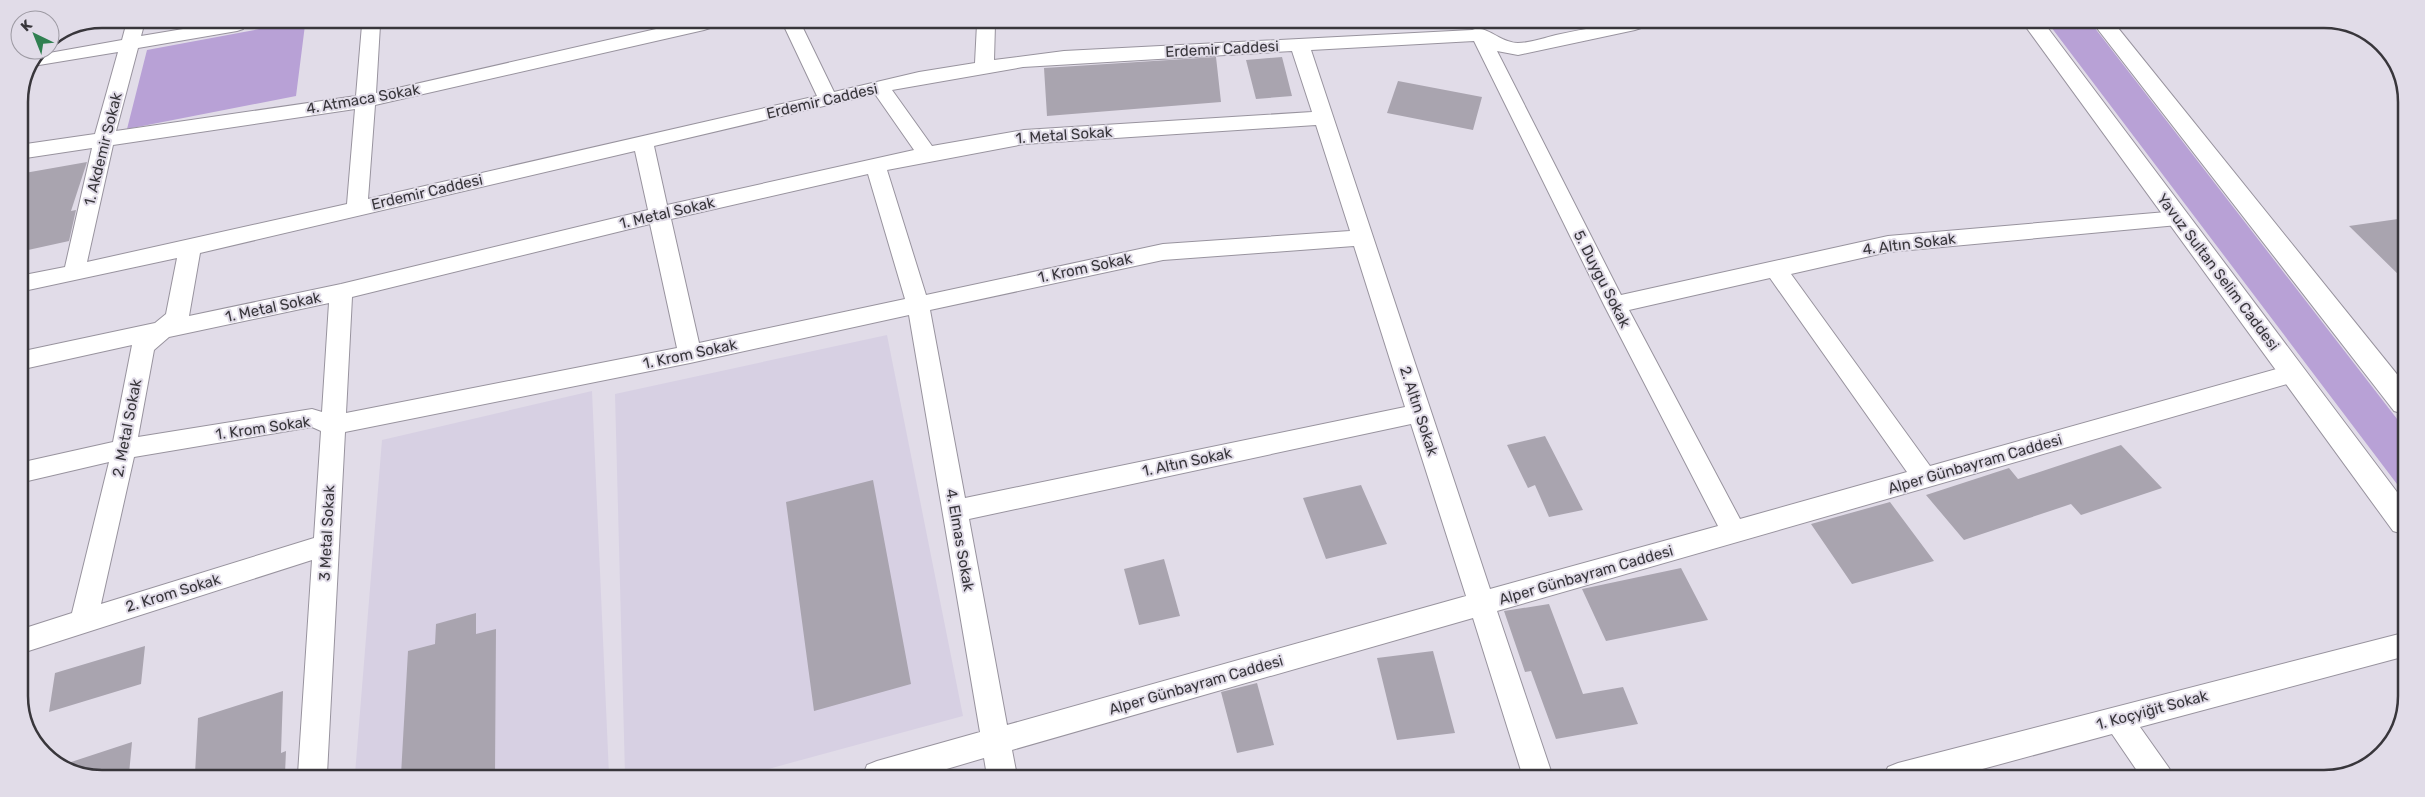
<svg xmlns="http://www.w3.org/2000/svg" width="2425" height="797" font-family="Rubik,sans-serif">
<rect width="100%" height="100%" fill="#e1dce8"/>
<path fill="#d7d0e3" d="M887 335 963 716 746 775H625L615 394Z
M592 391 609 775 355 774 382 440Z"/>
<path fill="#b8a1d6" d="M2048 23H2091L2404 428 2403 492Z
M281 25H305L296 96 127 129 147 50Z"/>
<path fill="#a9a4af" d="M1216 57 1221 102 1047 116 1044 68Z
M1282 57 1292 96 1256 99 1246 60Z
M1398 81 1482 97 1473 130 1387 113Z
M87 162 71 211 76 210 69 241 19 252V174Z
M2405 218V281L2349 226Z
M1545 436 1583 510 1549 517 1535 485 1528 488 1507 445Z
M2121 445 2162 488 2081 515 2071 504 1964 540 1926 495 2009 468 2018 479Z
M873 480 911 684 814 711 786 502Z
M1361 485 1387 544 1326 559 1303 498Z
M1890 502 1934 561 1852 584 1811 524Z
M1164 559 1180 616 1139 625 1124 569Z
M1681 568 1708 620 1606 641 1582 589Z
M1549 604 1583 694 1623 687 1638 724 1556 739 1531 671 1525 672 1504 611Z
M476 613V634L496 629 495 775H401L408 651 435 644 436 624Z
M145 646 141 684 49 712 55 673Z
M1433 651 1455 733 1397 740 1377 658Z
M1257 683 1274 745 1237 753 1221 692Z
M283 691 281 753 286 751 285 774H195L198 718Z
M132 742 129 774H75L62 765Z"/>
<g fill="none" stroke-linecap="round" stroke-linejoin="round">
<g stroke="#98939e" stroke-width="2">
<path id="minor" d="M678 24H713L710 28 704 30 375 105 368 199 817 96 783 24H801L834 92 919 72 975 63 977 24H995L994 60 1064 51 1472 30C1486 24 1500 43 1518 43 1530 43 1544 38 1556 35 1588 28 1611 24 1644 24L1641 28 1635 30 1518 55 1497 51 1621 295 1888 236 2178 211 2185 213 2189 218 2185 223 2178 225 1888 252 1791 274 1930 466 2294 364 2302 367 2306 373 2302 379 2294 382 1497 611 1553 777H1523L1473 618 1012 750 1017 776H987L984 758 923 776 863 775 867 765 877 761 980 732 909 315 690 363 345 432 327 774H298L312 560 19 654V630L72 613 109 462 19 483V463L113 442 132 345 19 370V352L155 323 166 314 177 258 19 292V276L65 267 92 148 19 159V145L95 134 118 52 33 66 38 55 122 40 126 25H144L141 36 207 25H246L243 29 237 31 138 48 116 131 356 96 362 25H380L376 93ZM1474 41 1604 305 1718 526 1490 589 1311 50ZM1292 51 1312 112 1024 130 932 146 892 90 1023 67ZM875 94 914 150 667 205 654 146ZM355 109 347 204 87 262 113 145ZM1316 125 1350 231 1163 244 926 295 887 170 1024 144ZM635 151 648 210 341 284 189 316 200 253ZM868 174 905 299 699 343 671 219ZM650 224 677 348 346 413 352 297ZM1354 246 1405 407 965 498 930 310 1163 260ZM1770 278 1907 472 1740 519 1629 310ZM329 303 322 412 312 409 138 437 154 350 169 337ZM1411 424 1466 596 1007 725 969 519ZM312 427 321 431 314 538 101 604 134 457Z
M2403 633 2402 657 2140 727 2169 768 2174 778H2142L2112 734 1949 778 1883 777 1888 767 1898 763Z"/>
</g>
<g stroke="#98939e" stroke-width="2">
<path id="primary" d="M2023 23H2044L2403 500V534L2393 531Z
M2093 23H2114L2404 383V414L2394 411Z"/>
</g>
<use href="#minor" fill="#fff" fill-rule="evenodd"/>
<use href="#primary" fill="#fff" fill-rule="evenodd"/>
</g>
<g text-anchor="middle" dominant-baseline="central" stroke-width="4" stroke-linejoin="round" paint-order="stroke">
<g font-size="15" fill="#38363b" stroke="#e1dce8">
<text transform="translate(1222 49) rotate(-3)">Erdemir Caddesi</text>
<text transform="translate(363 99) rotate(-10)">4. Atmaca Sokak</text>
<text transform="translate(822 101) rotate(-13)">Erdemir Caddesi</text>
<text transform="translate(1064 135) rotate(-4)">1. Metal Sokak</text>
<text transform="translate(103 149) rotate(-76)">1. Akdemir Sokak</text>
<text transform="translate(427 192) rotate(-13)">Erdemir Caddesi</text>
<text transform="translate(667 213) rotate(-13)">1. Metal Sokak</text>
<text transform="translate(1909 244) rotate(-7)">4. Altın Sokak</text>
<text transform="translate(1085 268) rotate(-12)">1. Krom Sokak</text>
<text transform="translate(2218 272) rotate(53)">Yavuz Sultan Selim Caddesi</text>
<text transform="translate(1602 279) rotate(63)">5. Duygu Sokak</text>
<text transform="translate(273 307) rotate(-12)">1. Metal Sokak</text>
<text transform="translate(690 354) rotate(-12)">1. Krom Sokak</text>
<text transform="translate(1419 411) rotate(72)">2. Altın Sokak</text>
<text transform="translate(127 428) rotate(-79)">2. Metal Sokak</text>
<text transform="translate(263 428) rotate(-8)">1. Krom Sokak</text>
<text transform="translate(1187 462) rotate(-12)">1. Altın Sokak</text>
<text transform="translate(1975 464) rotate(-16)">Alper Günbayram Caddesi</text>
<text transform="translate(327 533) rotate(-87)">3 Metal Sokak</text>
<text transform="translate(960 540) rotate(80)">4. Elmas Sokak</text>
<text transform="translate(1586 575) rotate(-16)">Alper Günbayram Caddesi</text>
<text transform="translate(173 593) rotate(-17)">2. Krom Sokak</text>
<text transform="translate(1196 685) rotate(-16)">Alper Günbayram Caddesi</text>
<text transform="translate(2152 710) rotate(-15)">1. Koçyiğit Sokak</text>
</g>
</g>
<path d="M0 0H2425V797H0ZM102 28H2324A74 74 0 0 1 2398 102V696A74 74 0 0 1 2324 770H102A74 74 0 0 1 28 696V102A74 74 0 0 1 102 28Z" fill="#e1dce8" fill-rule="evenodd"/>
<path fill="none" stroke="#38363b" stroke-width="2.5" d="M102 28H2324A74 74 0 0 1 2398 102V696A74 74 0 0 1 2324 770H102A74 74 0 0 1 28 696V102A74 74 0 0 1 102 28Z"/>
<g transform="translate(35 35) rotate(317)"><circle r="24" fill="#e1dce8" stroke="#9d9aa3"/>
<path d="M0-4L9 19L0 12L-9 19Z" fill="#308051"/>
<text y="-8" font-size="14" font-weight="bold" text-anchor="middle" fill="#38363b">K</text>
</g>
</svg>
